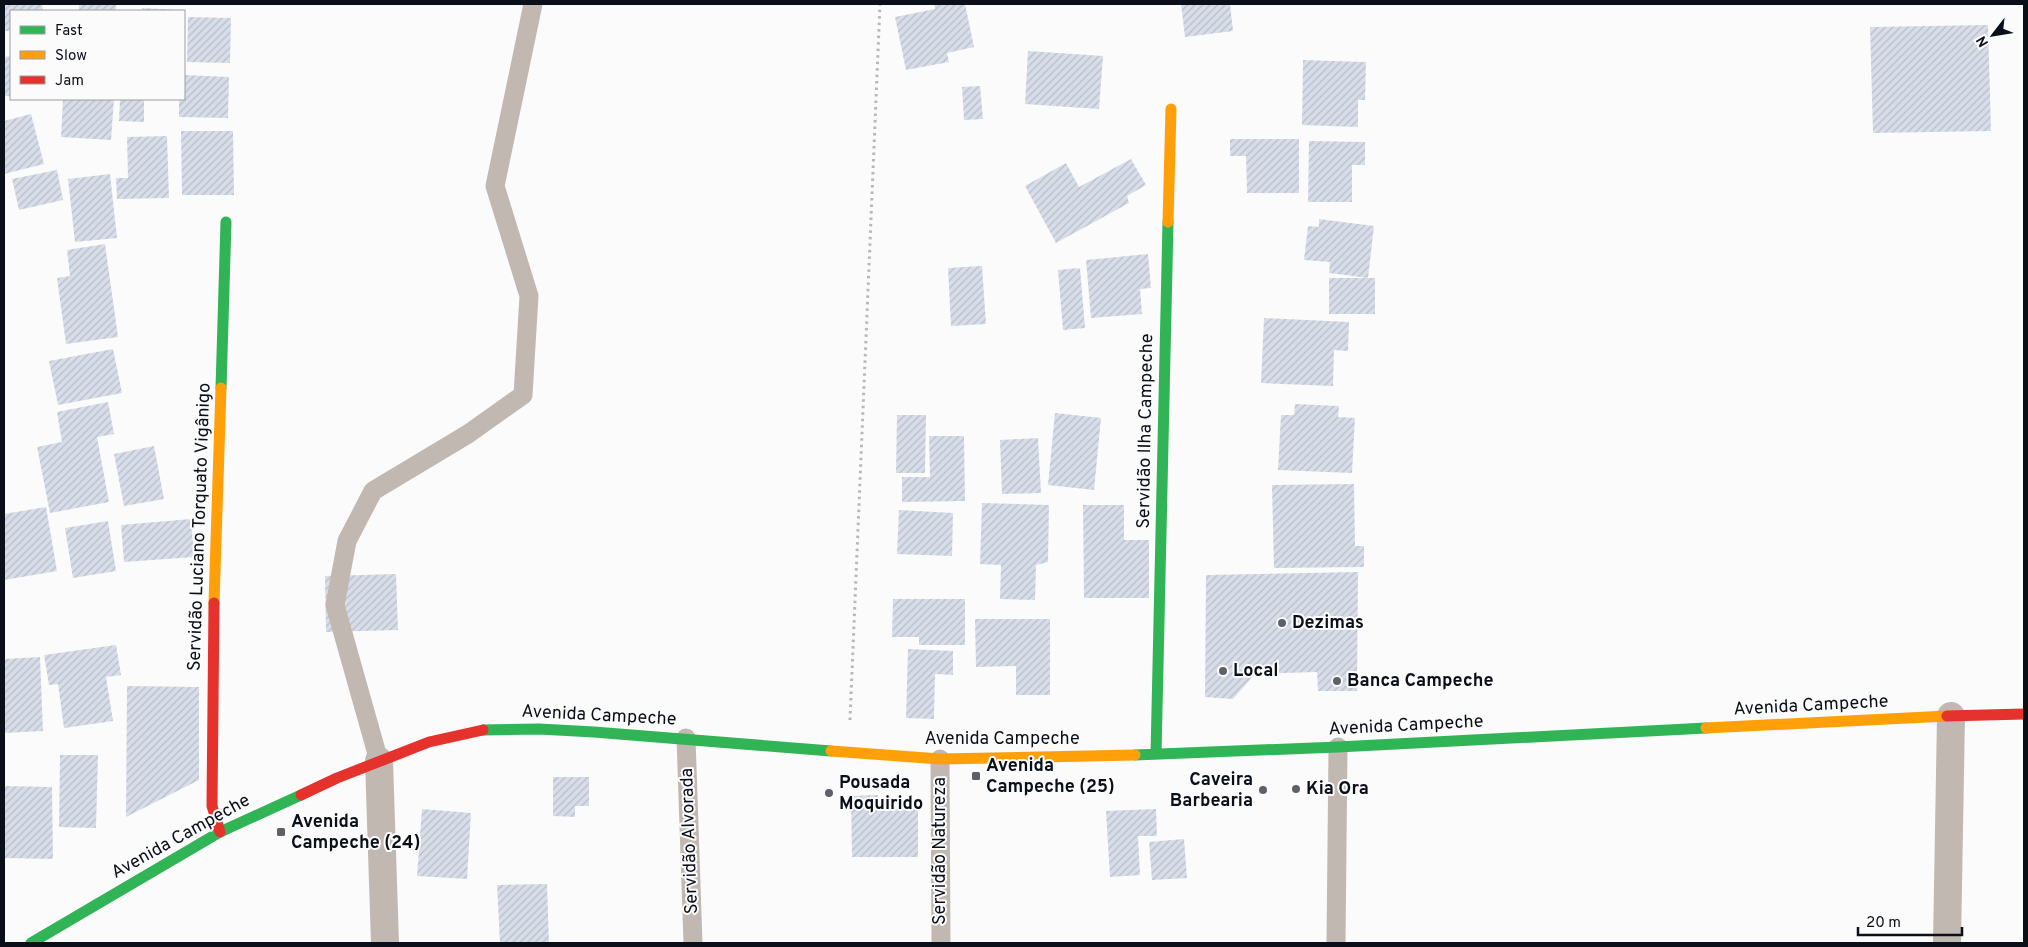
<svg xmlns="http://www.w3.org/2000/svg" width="2028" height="947" font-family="Overpass,sans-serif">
<defs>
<pattern id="building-hatch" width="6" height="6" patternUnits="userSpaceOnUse" patternTransform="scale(1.25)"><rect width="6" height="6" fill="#d8dee9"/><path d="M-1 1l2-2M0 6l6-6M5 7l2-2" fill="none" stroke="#b8bdc7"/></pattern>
</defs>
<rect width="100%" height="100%" fill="#fbfbfb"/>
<path fill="url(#building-hatch)" d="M4 4H42L43 11H11V31H4Z
M79 4H116V11H79Z
M934 4H965L974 47 947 53 949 62 906 70 895 17 935 9Z
M1181 4H1230L1233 31 1185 37Z
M142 8 181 10V11H142Z
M188 17 231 18 230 63 187 62Z
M1988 25 1991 131 1873 133 1870 27Z
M1028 51 1103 56 1099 109 1025 104Z
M11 56V96H4V57Z
M1303 60 1366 62 1365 100H1358V127L1302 125Z
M184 75 229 77 228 118 179 117V99H184Z
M980 86 983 119 964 120 962 87Z
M63 99H114L111 140 61 137Z
M120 99H144V122L119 121Z
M31 114 44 164 4 174V121Z
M181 131H233L234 195H182Z
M167 136 169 198 117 199 116 178H128L127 137Z
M1230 139H1299V193H1247L1246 156H1230Z
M1309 141 1365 142V165H1352V202H1308Z
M1131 159 1146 185 1127 196 1129 203 1056 243 1025 186 1066 163 1079 187Z
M57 170 63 200 19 210 12 179Z
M110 174 117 238 75 242 68 179Z
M1319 219 1374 226 1368 278 1329 273 1330 262 1304 260 1308 226 1319 227Z
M105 244 118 337 66 344 57 278 70 276 67 250Z
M1148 254 1151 288 1140 289 1142 314 1091 318 1086 260Z
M982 266 986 324 951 326 948 268Z
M1080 268 1085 328 1063 330 1058 270Z
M1329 278H1375V314H1329Z
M1264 318 1349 322 1348 351 1334 350 1333 386 1261 383Z
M113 349 122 393 58 405 49 361Z
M108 402 114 434 97 437 109 502 50 513 37 447 62 442 57 412Z
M1295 404 1339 406 1338 417 1355 418 1352 473 1278 470 1281 415H1294Z
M1055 413 1101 418 1094 490 1048 485Z
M897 415H926L925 473H896Z
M929 436H964L965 501 902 502V477H930Z
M1038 438 1041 493 1002 494 1000 440Z
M154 446 164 499 124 506 114 454Z
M1354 484 1355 546H1364V567L1274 568 1272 485Z
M982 503 1049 505 1048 562 1036 565 1035 600 1000 599 1001 565 980 564Z
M1083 505H1124V540H1149V598H1084Z
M46 507 57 571 4 580V514Z
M899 510 953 513 952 556 897 554Z
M191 519 194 557 124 562 121 525Z
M108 521 116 571 73 578 65 528Z
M1358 572 1357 691H1318L1317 672 1255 674 1233 699 1205 697 1206 575Z
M396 574 398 630 326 632 325 576Z
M893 599H965V645H919V637H892Z
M975 619H1050V695H1016V666L976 667Z
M116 645 121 675 106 677 113 721 64 728 58 684 49 685 44 655Z
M908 649 953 651V675L935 674 934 719 906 718Z
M40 657 43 731 4 733V659Z
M127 686 199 687V780L126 817Z
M60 755H98L96 828 59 827Z
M553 777H589V806H575V817L553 816Z
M4 786 52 787 53 859 4 858Z
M878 795V809H918V857H852L851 796Z
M422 809 471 813 467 879 417 876Z
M1156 809 1157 836H1138L1140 875 1110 877 1106 811Z
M1184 839 1187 878 1152 880 1149 842Z
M547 884 549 943H500L497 885Z"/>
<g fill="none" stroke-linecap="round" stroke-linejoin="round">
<path stroke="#bcb7b3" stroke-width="3" stroke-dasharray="2.5 4" stroke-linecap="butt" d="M850 720 880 4"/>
<path stroke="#c1b9b1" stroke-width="19" d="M686 738 693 943
M940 759 941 943
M379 761 335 605 347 541 373 491 468 434 523 395 529 296 495 186 533 4
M1336 943 1338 747"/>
<path stroke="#c1b9b1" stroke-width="28" d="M379 761 385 943
M1947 943 1951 716"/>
<path stroke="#30b455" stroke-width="11" d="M221 388 226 222
M483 730 539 729 594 732 831 751
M1156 754 1168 222
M1135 755 1338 747 1706 728
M31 943 220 832 301 795"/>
<path stroke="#ff9f0a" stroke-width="11" d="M1168 222 1171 109
M214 603 221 388
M1706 728 1947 716
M831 751 940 759 1135 755"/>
<path stroke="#e5322d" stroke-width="11" d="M214 603 212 806 220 832
M1947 716 2024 714
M301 795 337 778 429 742 483 730"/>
</g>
<g fill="#5e6268" stroke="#fbfbfb" stroke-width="2">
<circle cx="1282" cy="623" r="5"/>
<circle cx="1223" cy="671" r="5"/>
<circle cx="1337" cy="681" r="5"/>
<rect x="971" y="771" width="10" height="10" rx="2.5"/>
<circle cx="1296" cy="789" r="5"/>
<circle cx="1263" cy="790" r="5"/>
<circle cx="829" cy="793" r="5"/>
<rect x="276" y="827" width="10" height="10" rx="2.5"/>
</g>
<g text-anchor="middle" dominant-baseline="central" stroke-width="4" stroke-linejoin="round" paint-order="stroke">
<g font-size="18" fill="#0a0f19" stroke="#fbfbfb">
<text transform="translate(1146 431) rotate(-89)">Servidão Ilha Campeche</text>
<text transform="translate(200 527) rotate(-88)">Servidão Luciano Torquato Vigânigo</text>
<text transform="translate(1811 706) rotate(-3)">Avenida Campeche</text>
<text transform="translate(599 716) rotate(3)">Avenida Campeche</text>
<text transform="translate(1406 726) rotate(-3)">Avenida Campeche</text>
<text x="1002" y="739">Avenida Campeche</text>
<text transform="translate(181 837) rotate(-29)">Avenida Campeche</text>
<text transform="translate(690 841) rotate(-92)">Servidão Alvorada</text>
<text transform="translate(940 851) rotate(-90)">Servidão Natureza</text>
</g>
<g font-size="18" font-weight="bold" fill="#0a0f19" stroke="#fbfbfb" text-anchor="start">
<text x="1292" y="623">Dezimas</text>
<text x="1233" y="671">Local</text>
<text x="1347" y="681">Banca Campeche</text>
<text x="986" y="766">Avenida<tspan x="986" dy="21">Campeche (25)</tspan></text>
<text x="1253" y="780" text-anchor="end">Caveira<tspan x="1253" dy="21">Barbearia</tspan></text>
<text x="839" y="783">Pousada<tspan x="839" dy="21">Moquirido</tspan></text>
<text x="1306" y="789">Kia Ora</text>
<text x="291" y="822">Avenida<tspan x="291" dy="21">Campeche (24)</tspan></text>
</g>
</g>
<rect width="2028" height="947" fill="none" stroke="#0a0f19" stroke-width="10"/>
<rect x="10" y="10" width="175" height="90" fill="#fbfbfb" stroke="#9b9da1"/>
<rect x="20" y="26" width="25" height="8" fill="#30b455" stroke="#9b9da1"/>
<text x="55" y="35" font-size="15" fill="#0a0f19">Fast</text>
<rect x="20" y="51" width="25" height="8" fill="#ff9f0a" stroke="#9b9da1"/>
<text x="55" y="60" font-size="15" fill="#0a0f19">Slow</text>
<rect x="20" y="76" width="25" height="8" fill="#e5322d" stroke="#9b9da1"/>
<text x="55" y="85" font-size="15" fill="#0a0f19">Jam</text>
<g transform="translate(1993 35) rotate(239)" stroke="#fbfbfb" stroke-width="4" paint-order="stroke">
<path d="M0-4L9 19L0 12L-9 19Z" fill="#0a0f19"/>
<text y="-8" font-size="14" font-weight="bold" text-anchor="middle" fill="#0a0f19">N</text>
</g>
<path d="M1858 927v8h104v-8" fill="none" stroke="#0a0f19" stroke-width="2.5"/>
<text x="1866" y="927" font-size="15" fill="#0a0f19" stroke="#fbfbfb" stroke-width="4" paint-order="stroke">20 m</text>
</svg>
